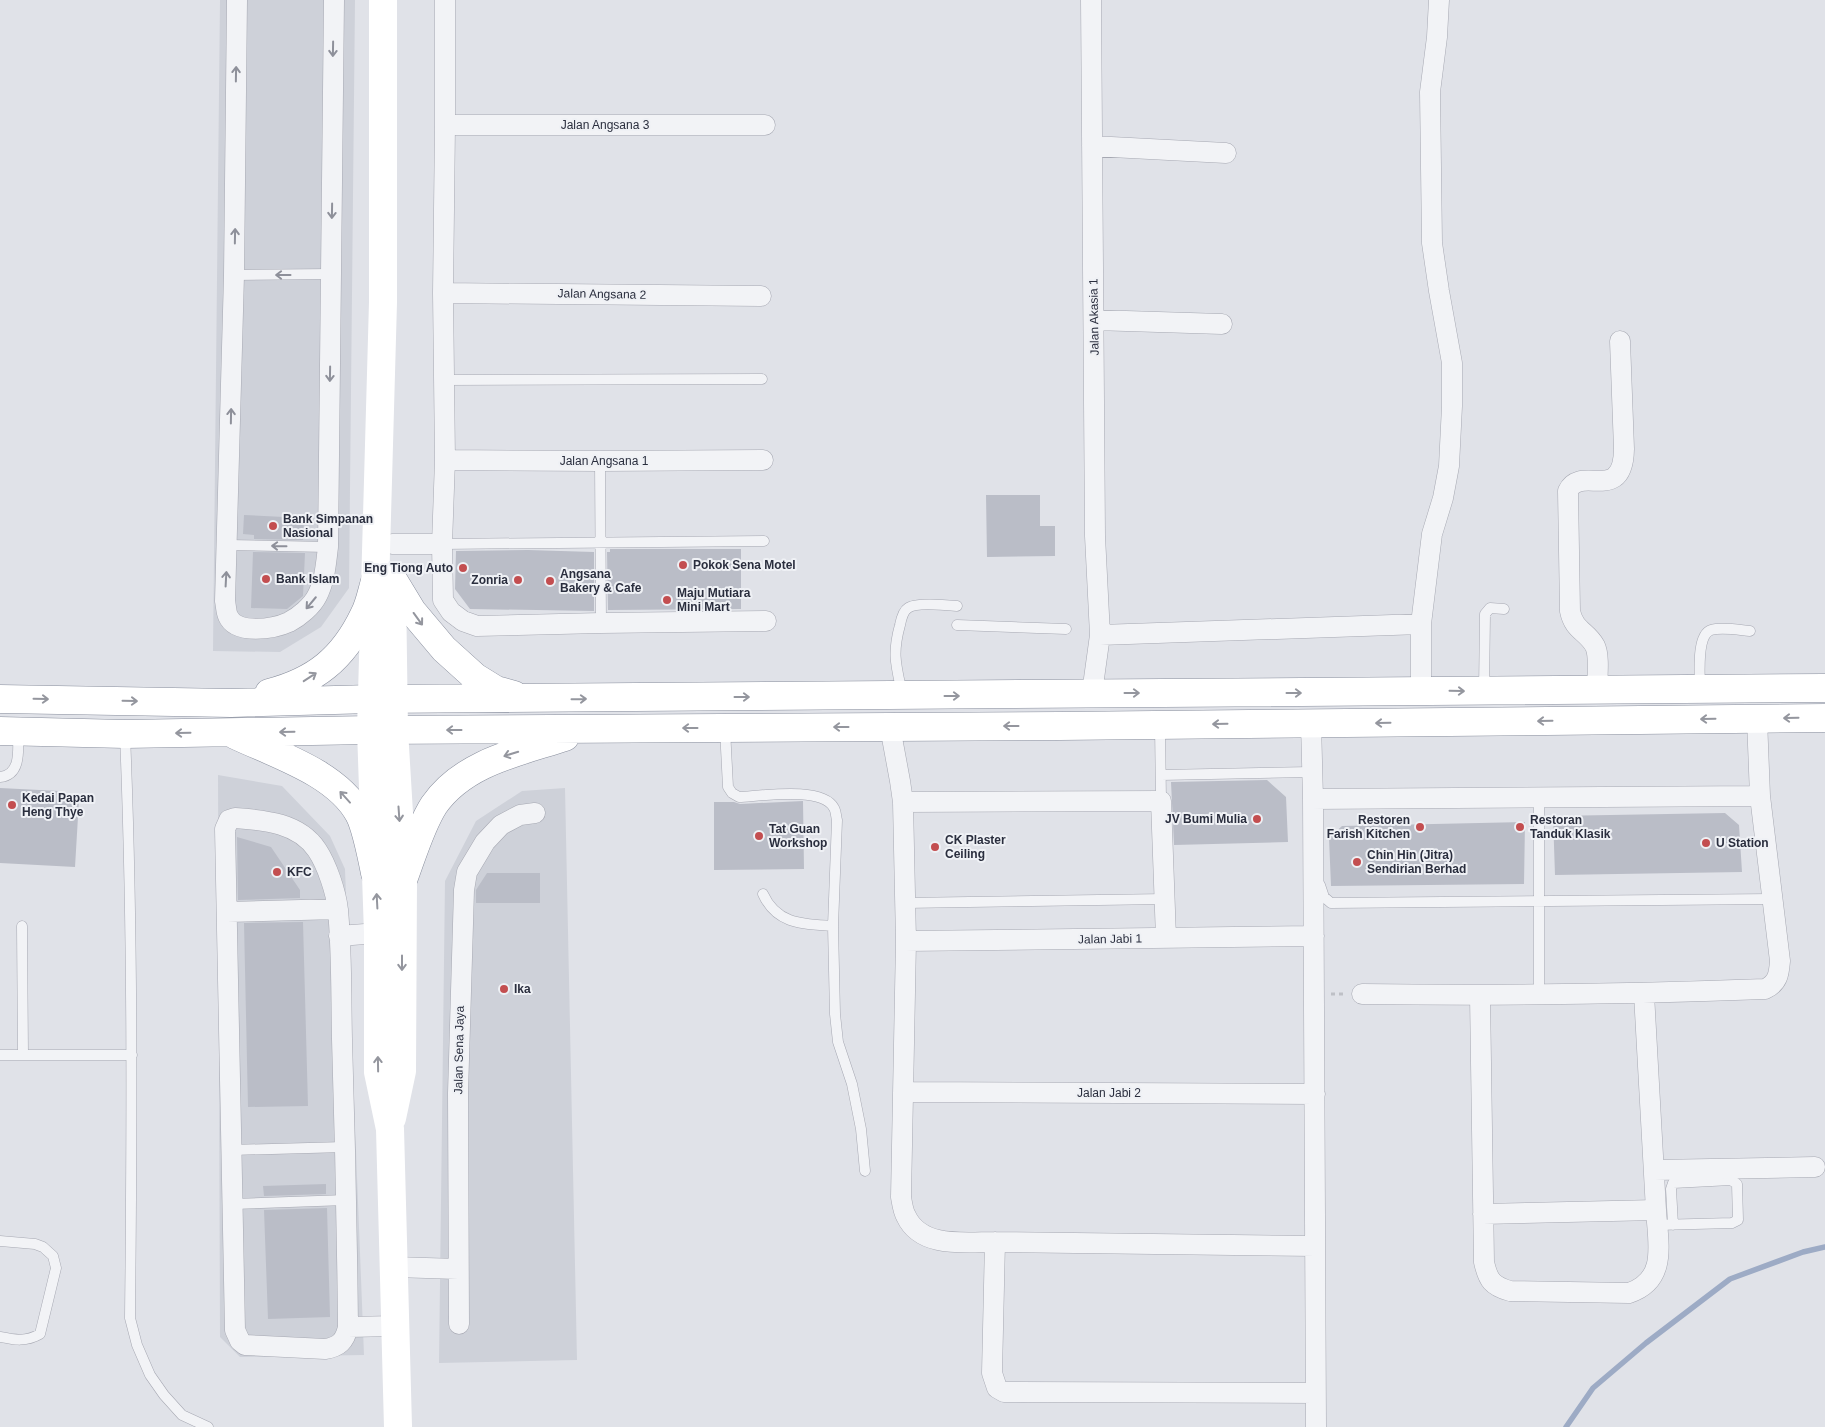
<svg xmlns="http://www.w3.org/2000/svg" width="1825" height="1427" font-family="Helvetica,sans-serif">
<rect width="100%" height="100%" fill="#e0e2e8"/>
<path fill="#ced1d9" d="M220 0H355L349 588 321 627 280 652 213 651Z
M218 775 282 786 330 836 345 869 364 1355 240 1357 220 1337Z
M565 788 577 1360 439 1363 445 881 476 821 522 791Z"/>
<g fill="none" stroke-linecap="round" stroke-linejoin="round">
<path stroke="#9dabc5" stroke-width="5.5" d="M1566 1427 1593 1388 1646 1343 1730 1279 1803 1252 1825 1247"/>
</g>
<path fill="#babdc7" d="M986 495H1040V526H1055V556L987 557Z
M244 515 304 518 303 540 254 539V535L243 534Z
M610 549H741V609L608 610 607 552H610Z
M528 550 594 552V611L470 609 455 589 456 551Z
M253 552 305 553 303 596 287 609 251 608Z
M1267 780 1286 797 1288 842 1174 845 1171 782Z
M0 788 59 791 79 800 75 867 0 863Z
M803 801 804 869 714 870V802H734L740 804Z
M1725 813 1739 825 1742 872 1555 875 1553 816Z
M1525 822 1524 884 1331 886 1329 838 1342 826Z
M237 837 271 847 300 890V898L238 900Z
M487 873H540V903H476V890Z
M303 922 308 1106 248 1107 244 923Z
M326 1184V1194L264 1196 263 1186Z
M327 1208 330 1317 268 1319 264 1210Z"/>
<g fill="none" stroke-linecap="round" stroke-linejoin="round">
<g stroke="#a6a8b2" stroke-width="11">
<path id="service" d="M234 275 331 274
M445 380 762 379
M600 461 601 623
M442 544 764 541
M228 545 328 547
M957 625 1066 629
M1700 689C1700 676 1696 635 1711 630 1722 627 1739 630 1750 631
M1484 691 1485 614 1490 608 1504 609
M902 693C896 665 892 654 900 625 901 620 903 611 908 608 915 602 947 605 957 606
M1160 726 1161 801
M725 729 728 787 732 793 739 797C761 796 823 786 834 808 836 811 836 817 837 820L833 926 835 1014 838 1042 852 1084 861 1129 865 1171
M125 735C133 929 132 1124 130 1318L137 1345 150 1375 164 1395 182 1415 208 1427
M1161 775 1311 772
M0 777C22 775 18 748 18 732
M1539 797V995
M1320 885 1324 897 1331 903 1772 899
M763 894C777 925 804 924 833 926
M904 903 1165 899
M22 926 23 1055
M0 1055H132
M231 1150 345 1147
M233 1204 346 1200
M1657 1225 1732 1223 1738 1220 1737 1184 1731 1180 1673 1183 1671 1189 1673 1225
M0 1241 35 1244 43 1247 53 1256 56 1268 40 1334C26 1342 15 1340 0 1337"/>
</g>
<g stroke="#a6a8b2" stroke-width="21">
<path id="minor" d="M237 0 234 275 225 601C226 605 226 612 228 616 236 635 274 629 289 622 299 617 312 606 317 596 325 581 326 563 328 547L334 0
M445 0V125L443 293 445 460 442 544 443 600 451 612 463 621 477 626 601 623 766 621
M1091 0 1095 536 1100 635 1092 693
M445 125H765
M1092 146 1226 153
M443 293 761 296
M1094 320 1222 324
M445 460 600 461 763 460
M392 544H442
M1421 624 1432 534 1443 498 1449 466 1452 406V363L1439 291 1432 243 1430 92 1437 37 1439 0
M1100 635 1421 624V691
M1597 691C1597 679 1600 656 1595 646 1587 631 1574 631 1570 611L1568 491C1580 464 1623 505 1624 449L1620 341
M1311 723 1313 799 1316 1427
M890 727 900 781 903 802 906 941 901 1197C902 1203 903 1211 906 1216 921 1249 966 1242 995 1242L1315 1246
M1313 799 1760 796
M903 802 1161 801 1166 938
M235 818C265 820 299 823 317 850 327 865 336 892 338 910 342 953 341 996 342 1039 345 1135 347 1231 348 1327 345 1341 339 1347 325 1349L245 1345 240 1341 235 1330 225 829 229 820Z
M227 912 338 909
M339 936 378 933
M906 941 1314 936
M1362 994C1497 996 1631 994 1765 989 1778 983 1779 974 1780 961L1760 796 1757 719
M1480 996 1484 1262C1488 1280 1492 1286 1510 1291L1629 1293C1668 1280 1658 1243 1656 1210
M903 1092 1315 1094
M1655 1170 1815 1167
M1483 1214 1656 1210 1644 994
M995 1242 992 1373 997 1388 1004 1392 1315 1393
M394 1267 458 1269
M459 1324 458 1093 464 890 467 872 485 842 501 825 520 815 535 813
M348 1327 395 1326"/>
</g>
<g stroke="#888e9d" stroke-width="29">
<path id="trunk" d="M392 578 412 611 444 649 475 677 496 690 514 695
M269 693C315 681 343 659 364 615 370 604 372 590 376 578
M0 699 231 703 371 699 1825 688
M0 731 125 734 371 730 1060 726 1825 718
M235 735C275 754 337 773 359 814 366 827 372 858 375 873
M403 880C412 856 421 825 434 805 464 762 519 752 565 737"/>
</g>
<path stroke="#bec0c6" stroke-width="3" stroke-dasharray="4 4" stroke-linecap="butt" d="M1331 994H1344"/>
<use href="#service" stroke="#f2f3f6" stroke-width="10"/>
<use href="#minor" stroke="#f2f3f6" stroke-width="20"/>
<path stroke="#fff" stroke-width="28" d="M383 0V302L371 730 378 933V1072L390 1129 398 1427
M392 1118 402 1071 403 880 394 730 392 589"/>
<use href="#trunk" stroke="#fff" stroke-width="28"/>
</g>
<defs><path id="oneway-shaft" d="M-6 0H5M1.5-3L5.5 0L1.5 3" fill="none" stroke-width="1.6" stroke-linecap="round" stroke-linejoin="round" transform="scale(1.25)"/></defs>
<g stroke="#8e909a">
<use href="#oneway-shaft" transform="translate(333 49) rotate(91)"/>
<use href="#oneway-shaft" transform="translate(236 74) rotate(-89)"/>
<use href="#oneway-shaft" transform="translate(332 211) rotate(91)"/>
<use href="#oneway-shaft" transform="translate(235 236) rotate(-89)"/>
<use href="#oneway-shaft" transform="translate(283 275) rotate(180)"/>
<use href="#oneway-shaft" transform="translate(330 374) rotate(91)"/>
<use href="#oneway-shaft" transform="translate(231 416) rotate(-89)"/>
<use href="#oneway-shaft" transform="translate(279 546) rotate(-179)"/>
<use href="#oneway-shaft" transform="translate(226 579) rotate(-87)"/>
<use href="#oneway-shaft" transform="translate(311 603) rotate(130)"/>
</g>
<g stroke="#94969e">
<use href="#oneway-shaft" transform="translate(418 619) rotate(54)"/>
<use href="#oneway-shaft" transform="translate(310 677) rotate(-33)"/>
<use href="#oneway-shaft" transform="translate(1457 691) rotate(1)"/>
<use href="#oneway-shaft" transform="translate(1132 693)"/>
<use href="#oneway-shaft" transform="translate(1294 693)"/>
<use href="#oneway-shaft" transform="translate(952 696)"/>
<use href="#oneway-shaft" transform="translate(742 697)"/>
<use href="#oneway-shaft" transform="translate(41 699) rotate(1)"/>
<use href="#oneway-shaft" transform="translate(579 699) rotate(-1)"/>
<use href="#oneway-shaft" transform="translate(130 701) rotate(1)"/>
<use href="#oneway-shaft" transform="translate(1791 718) rotate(179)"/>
<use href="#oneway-shaft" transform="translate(1708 719) rotate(179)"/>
<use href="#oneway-shaft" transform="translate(1545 721) rotate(179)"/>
<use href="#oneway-shaft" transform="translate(1383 723) rotate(179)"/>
<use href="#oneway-shaft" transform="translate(1220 724) rotate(179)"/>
<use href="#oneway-shaft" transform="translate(1011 726) rotate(180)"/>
<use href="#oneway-shaft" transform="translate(841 727) rotate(180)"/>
<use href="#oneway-shaft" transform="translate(690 728) rotate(180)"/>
<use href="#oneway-shaft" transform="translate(454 730) rotate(180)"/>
<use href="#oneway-shaft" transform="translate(287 732) rotate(179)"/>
<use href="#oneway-shaft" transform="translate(183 733) rotate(179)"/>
<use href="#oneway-shaft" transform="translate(511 754) rotate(163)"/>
<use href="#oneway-shaft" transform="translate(345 797) rotate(-132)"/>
<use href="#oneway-shaft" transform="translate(399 814) rotate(86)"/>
<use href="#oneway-shaft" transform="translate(377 901) rotate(-93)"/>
<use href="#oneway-shaft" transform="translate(402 963) rotate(90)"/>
<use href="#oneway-shaft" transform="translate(378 1064) rotate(-91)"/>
</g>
<g fill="#c34e50" stroke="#eff1f5" stroke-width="2">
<circle cx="273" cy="526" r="5"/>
<circle cx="683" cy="565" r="5"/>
<circle cx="463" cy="568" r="5"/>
<circle cx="266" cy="579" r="5"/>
<circle cx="518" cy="580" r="5"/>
<circle cx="550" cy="581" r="5"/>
<circle cx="667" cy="600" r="5"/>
<circle cx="12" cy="805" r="5"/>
<circle cx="1257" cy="819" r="5"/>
<circle cx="1420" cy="827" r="5"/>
<circle cx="1520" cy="827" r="5"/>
<circle cx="759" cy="836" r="5"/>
<circle cx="1706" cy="843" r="5"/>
<circle cx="935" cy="847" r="5"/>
<circle cx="1357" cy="862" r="5"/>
<circle cx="277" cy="872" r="5"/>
<circle cx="504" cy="989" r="5"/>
</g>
<g text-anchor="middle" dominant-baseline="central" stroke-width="4" stroke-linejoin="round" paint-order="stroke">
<g font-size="12" fill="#2a2e3e" stroke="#eff1f5">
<text x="605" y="125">Jalan Angsana 3</text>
<text transform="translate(602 294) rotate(1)">Jalan Angsana 2</text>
<text transform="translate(1094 317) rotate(-91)">Jalan Akasia 1</text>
<text x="604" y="461">Jalan Angsana 1</text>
<text transform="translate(1110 939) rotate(-1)">Jalan Jabi 1</text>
<text transform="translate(459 1050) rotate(-89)">Jalan Sena Jaya</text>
<text x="1109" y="1093">Jalan Jabi 2</text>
</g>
<g font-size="12" font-weight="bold" fill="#2a2e3e" stroke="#eff1f5" text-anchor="start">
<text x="283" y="519">Bank Simpanan<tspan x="283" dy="14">Nasional</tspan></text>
<text x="693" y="565">Pokok Sena Motel</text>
<text x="453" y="568" text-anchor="end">Eng Tiong Auto</text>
<text x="560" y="574">Angsana<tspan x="560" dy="14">Bakery &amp; Cafe</tspan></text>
<text x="276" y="579">Bank Islam</text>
<text x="508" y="580" text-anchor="end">Zonria</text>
<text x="677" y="593">Maju Mutiara<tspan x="677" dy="14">Mini Mart</tspan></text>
<text x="22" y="798">Kedai Papan<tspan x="22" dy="14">Heng Thye</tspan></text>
<text x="1247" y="819" text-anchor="end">JV Bumi Mulia</text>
<text x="1410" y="820" text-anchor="end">Restoren<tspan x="1410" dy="14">Farish Kitchen</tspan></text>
<text x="1530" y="820">Restoran<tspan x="1530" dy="14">Tanduk Klasik</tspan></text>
<text x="769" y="829">Tat Guan<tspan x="769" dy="14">Workshop</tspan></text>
<text x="945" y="840">CK Plaster<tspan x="945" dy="14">Ceiling</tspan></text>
<text x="1716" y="843">U Station</text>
<text x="1367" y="855">Chin Hin (Jitra)<tspan x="1367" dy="14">Sendirian Berhad</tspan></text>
<text x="287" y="872">KFC</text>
<text x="514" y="989">Ika</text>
</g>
</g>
</svg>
